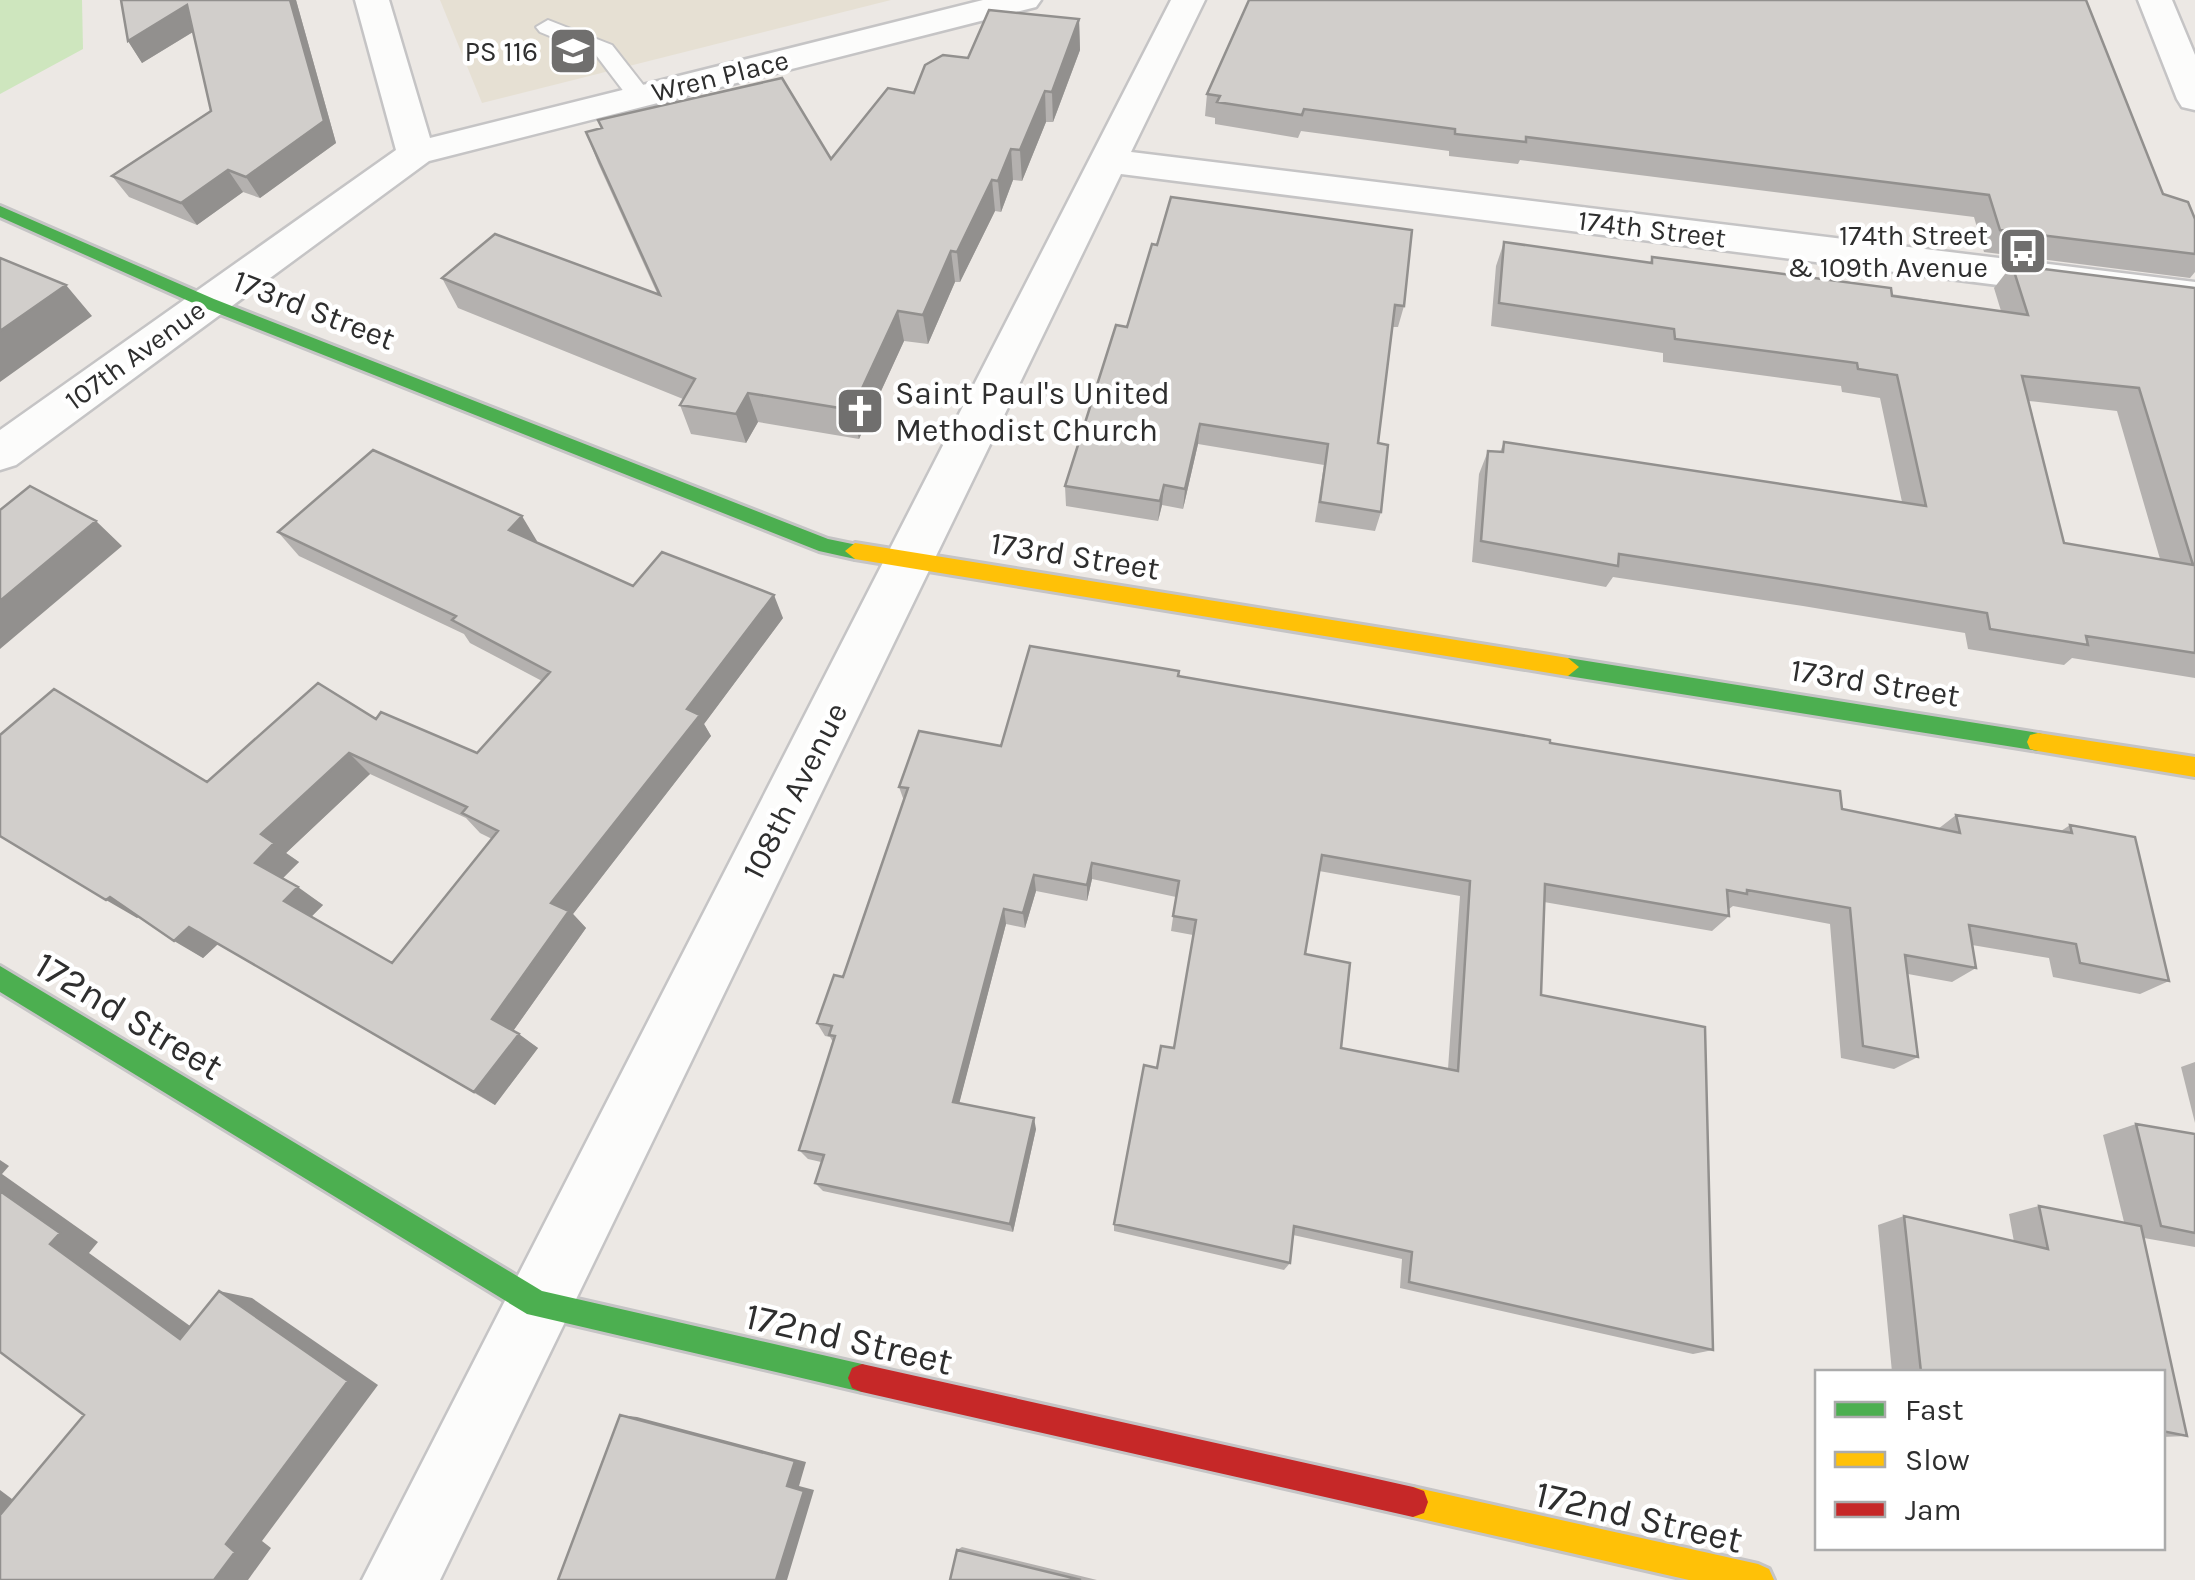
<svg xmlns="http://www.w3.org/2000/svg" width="2195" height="1580" font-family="Karla,sans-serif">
<rect width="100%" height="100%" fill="#ece8e4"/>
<path fill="#e6e0d3" d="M440 0H891L482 103Z"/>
<path fill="#cee6be" d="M0 0H82L83 49 0 94Z"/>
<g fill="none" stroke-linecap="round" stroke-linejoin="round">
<g stroke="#c5c4c5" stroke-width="4">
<path id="lane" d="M548 20 612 45 652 96 649 101H631L596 55 540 32 536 27Z"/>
</g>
<g stroke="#c5c4c5" stroke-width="5">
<path id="street" d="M355 0H389L430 138 983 0H1041L1036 7 429 161 16 465 0 470V430L396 150Z
M1171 0H1205L1131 152 2195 282V310L1121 174 440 1580H362Z
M2138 0H2172L2195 55V110L2182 107 2177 99Z"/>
</g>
<g stroke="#c5c4c5" stroke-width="6">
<path id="fast" d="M0 206 214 299 828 539 862 546 865 551 855 559 819 551 202 307 0 217Z
M1568 658 2038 733 2046 735 2049 742 2046 749 2038 751 1568 676 1557 667Z
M0 966 542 1291 862 1364 872 1368 876 1378 872 1388 862 1392 527 1314 0 992Z"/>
</g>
<g stroke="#c5c4c5" stroke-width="6">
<path id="slow" d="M855 543 1568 658 1579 667 1568 676 855 559 845 551Z
M2038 733 2195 757V777L2038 751 2030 749 2027 742 2030 735Z
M1413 1487 1758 1564 1769 1569 1774 1580H1689L1413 1517 1402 1513 1398 1502 1402 1491Z"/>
</g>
<g stroke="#c5c4c5" stroke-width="6">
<path id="jam" d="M862 1364 1413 1487 1424 1491 1428 1502 1424 1513 1413 1517 862 1392 852 1388 848 1378 852 1368Z"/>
</g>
<use href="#lane" fill="#fcfcfb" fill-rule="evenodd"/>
<use href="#street" fill="#fcfcfb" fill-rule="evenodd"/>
<use href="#fast" fill="#4caf50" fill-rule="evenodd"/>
<use href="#slow" fill="#ffc107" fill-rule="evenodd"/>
<use href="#jam" fill="#c62828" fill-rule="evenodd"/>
</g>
<path fill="#b4b1af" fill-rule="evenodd" d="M296 0 336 143 260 198 243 192 197 225 129 197 112 176 211 111 193 32 142 63 128 41Z
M1079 19 1080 50 1053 122H1046L1022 181 1013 180 1001 212 995 211 960 282H955L928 344 904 341 859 439 758 422 746 443 691 434 680 405 683 399 458 308 442 278 657 293 598 163 586 132 601 128 598 120 831 159 914 93 968 58Z
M1207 94 2163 194 2195 219V272L2190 278 1984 252 1974 217 1520 160 1518 164 1449 156V151L1301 131 1298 138 1215 124V118L1205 116Z
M1504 242 1650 263 1652 257 2001 311 1994 288 2012 265 2195 288V678L2072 658 2064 665 1968 649 1965 633 1803 606 1613 577 1606 587 1472 562 1479 474 1488 451 1500 452 1504 442 1902 502 1880 398 1842 392 1841 386 1663 362V353L1491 326 1496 266ZM2029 401 2117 411 2160 559 2064 543Z
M1157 245 1404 306 1398 327H1393L1378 443 1381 512 1375 531 1315 522 1324 465 1198 444 1183 509 1162 505 1158 521 1066 506 1065 486 1127 327Z
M278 532 537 541 536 542 633 586 783 618 704 724 711 736 573 914 586 928 513 1031 538 1048 495 1105 218 944 203 958 139 917 137 918 207 782 376 719 477 753 542 681 470 643 464 634 299 556ZM370 774 466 818 480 833 492 839 392 963 311 917 323 905 283 878 299 862 286 853Z
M1178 676 1550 743 1842 809 1938 829 1956 815 2061 831 2070 825 2169 981 2140 994 2053 977 2049 958 1972 945 1976 968 1952 982 1908 974 1918 1057 1894 1069 1841 1058 1830 924 1733 906 1729 909V916L1712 931 1544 902 1541 995 1713 1350 1693 1354 1400 1288 1402 1259 1293 1235 1290 1263 1284 1270 1114 1231V1224L1157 1068 1174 1048 1193 935 1171 931 1176 897 1092 879 1087 901 1036 891 1025 928 1006 924 959 1103 1036 1129 1013 1232 823 1191 815 1183 821 1162 808 1159 799 1150 833 1042 830 1037 825 1036 817 1023 843 977 904 801 899 787ZM1319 871 1460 896 1448 1069 1341 1048 1305 954Z
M2195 1062V1123L2181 1067Z
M2136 1124 2195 1134V1247L2144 1238 2187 1436 2162 1437V1372H1892L1878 1225 1904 1216 2014 1242 2009 1214 2039 1206 2124 1222 2103 1135Z
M962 1547 1097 1580H950L957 1550Z"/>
<path fill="#92908e" d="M290 0H296L336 143 260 198 246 177Z
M187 5 201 27 142 63 128 41Z
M1079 19 1080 50 1053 122 1052 92Z
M1045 91 1046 122 1022 181 1020 150Z
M1011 149 1013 180 1001 212 998 181Z
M228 170 243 192 197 225 181 203Z
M992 180 995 211 960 282 957 252Z
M951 251 955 282 928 344 923 315Z
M66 285 92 316 0 382V331Z
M898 311 904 341 859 439 852 410Z
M748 393 758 422 746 443 736 414Z
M1200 424 1198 444 1183 509 1185 489Z
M1164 485 1162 505 1158 521 1160 501Z
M522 516 537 541 524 554 509 530Z
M96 521 122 546 0 649V601Z
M774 595 783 618 704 724 711 736 573 914 586 928 511 1034 492 1019 551 903 687 709Z
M349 753 370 774 286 853 299 862 280 881 255 863 261 834Z
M1092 863V879L1087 901V885Z
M1034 875 1036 891 1025 928 1023 913Z
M298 887 323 905 309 919 284 901Z
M110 897 141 915 137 918 106 900Z
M1004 909 1006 924 957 1112 953 1102Z
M189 927 218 944 203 958 174 941Z
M519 1034 538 1048 495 1105 474 1092Z
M1034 1118 1036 1129 1013 1232 1010 1224Z
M0 1160 9 1166 2 1174 98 1242 89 1253 215 1344 180 1339 50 1244 0 1191Z
M219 1291 252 1298 378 1385 262 1541 271 1548 248 1580H214L226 1544Z
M620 1415 637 1417 806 1462 799 1486 814 1490 787 1580H776L787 1486Z
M0 1490 40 1520 0 1522Z"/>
<path fill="#d1cecb" stroke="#92908e" stroke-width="2.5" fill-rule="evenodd" d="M121 0H290L324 121 246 177 228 170 181 203 112 176 211 111 187 5 128 41Z
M1249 0H2086L2163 194 2188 202 2195 219V254L2000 230 1989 195 1526 137V142L1455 134V129L1304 109 1302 115 1217 102 1220 96 1207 94Z
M989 10 1079 19 1052 92 1045 91 1020 150 1011 149 998 181 992 180 957 252 951 251 923 315 898 311 852 410 748 393 736 414 680 405 695 379 442 278 495 234 660 295 586 132 602 128 598 120 782 78 831 159 888 88 914 93 925 65 943 55 968 58Z
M1171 197 1412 230 1404 306 1395 305 1378 443 1388 445 1381 512 1320 502 1328 444 1200 424 1185 489 1164 485 1160 501 1065 486 1116 325 1127 327 1152 244 1157 245Z
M1504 242 1652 263V257L1891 288 1892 296 2028 315 2012 265 2195 288V653L2086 636 2088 645 1990 629 1987 613 1820 585 1619 554 1618 566 1481 541 1488 451 1503 452 1504 442 1926 506 1897 375 1858 369 1857 363 1675 339 1674 329 1499 303ZM2022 376 2139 388 2193 565 2064 543Z
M0 258 66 285 0 331Z
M373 450 522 516 509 530 633 586 662 552 774 595 687 709 700 715 551 903 569 911 492 1019 519 1034 474 1092 189 927 174 941 110 897 106 900 0 836V735L54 689 207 782 318 683 376 719 381 712 477 753 550 672 452 620 456 616 278 532ZM349 753 467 807 462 813 498 831 392 963 284 901 298 887 255 863 274 843 261 834Z
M30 486 96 521 0 601V510Z
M1030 646 1179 671 1178 676 1550 740V743L1840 791 1842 809 1960 833 1956 815 2072 833 2070 825 2135 837 2169 981 2080 963 2076 944 1969 925 1976 968 1905 955 1918 1057 1863 1046 1850 908 1747 890V894L1727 890 1729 916 1545 884 1541 995 1705 1027 1713 1350 1409 1282 1412 1252 1294 1226 1290 1263 1114 1224 1144 1065 1157 1068 1161 1046 1174 1048 1196 920 1173 916 1179 881 1092 863 1087 885 1034 875 1023 913 1004 909 953 1102 1034 1118 1010 1224 815 1183 824 1155 799 1150 835 1036 829 1035 832 1026 817 1023 834 975 843 977 908 788 899 787 919 731 1001 746ZM1322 855 1470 881 1458 1071 1341 1048 1350 963 1305 954Z
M2136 1124 2195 1134V1233L2161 1226Z
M0 1191 60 1233 50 1244 180 1339 219 1291 348 1381 226 1544 235 1552 214 1580H0V1515L84 1415 0 1352Z
M2039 1206 2141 1226 2187 1436 2162 1431V1372H1921L1904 1216 2048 1249Z
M620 1415 795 1461 787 1486 804 1491 776 1580H558Z
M957 1550 1081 1580H950Z"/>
<defs>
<g id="school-square" transform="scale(2.5)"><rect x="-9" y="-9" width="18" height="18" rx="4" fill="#706f6e" stroke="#fff"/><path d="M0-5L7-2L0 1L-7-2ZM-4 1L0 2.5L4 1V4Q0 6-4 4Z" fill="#fff"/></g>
<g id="bus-square" transform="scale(2.5)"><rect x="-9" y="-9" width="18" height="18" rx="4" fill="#706f6e" stroke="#fff"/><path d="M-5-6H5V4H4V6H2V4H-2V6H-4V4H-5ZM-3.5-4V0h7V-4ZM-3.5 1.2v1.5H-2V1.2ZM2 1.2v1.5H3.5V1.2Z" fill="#fff"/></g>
<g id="church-square" transform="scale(2.5)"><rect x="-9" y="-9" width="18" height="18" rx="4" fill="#706f6e" stroke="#fff"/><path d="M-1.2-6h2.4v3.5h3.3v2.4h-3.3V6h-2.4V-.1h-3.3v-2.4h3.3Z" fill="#fff"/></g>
</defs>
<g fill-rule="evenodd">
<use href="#school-square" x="573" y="51"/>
<use href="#bus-square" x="2023" y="251"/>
<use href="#church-square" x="860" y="411"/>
</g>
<g text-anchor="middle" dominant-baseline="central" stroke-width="9" stroke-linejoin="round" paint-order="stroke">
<g font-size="28" fill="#2e2e2e" stroke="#fff" text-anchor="end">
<text x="538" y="51">PS 116</text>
<text x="1988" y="235">174th Street<tspan x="1988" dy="32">&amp; 109th Avenue</tspan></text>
</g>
<g font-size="28" fill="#2e2e2e" stroke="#fff">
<text transform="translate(720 76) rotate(-14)">Wren Place</text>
<text transform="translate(1652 229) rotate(7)">174th Street</text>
<text transform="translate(135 355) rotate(-36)">107th Avenue</text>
</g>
<g font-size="32" fill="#2e2e2e" stroke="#fff">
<text transform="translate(314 310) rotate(21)">173rd Street</text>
<text transform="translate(1075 556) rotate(9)">173rd Street</text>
<text transform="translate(1875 683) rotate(9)">173rd Street</text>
<text transform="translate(795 791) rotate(-63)">108th Avenue</text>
</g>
<g font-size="32" fill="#2e2e2e" stroke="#fff" text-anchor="start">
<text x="895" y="393">Saint Paul's United<tspan x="895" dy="37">Methodist Church</tspan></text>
</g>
<g font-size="38" fill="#2e2e2e" stroke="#fff">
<text transform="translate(129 1016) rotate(31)">172nd Street</text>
<text transform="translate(849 1339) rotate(13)">172nd Street</text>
<text transform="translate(1639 1517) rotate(13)">172nd Street</text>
</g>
</g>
<rect x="1815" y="1370" width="350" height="180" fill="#ffffff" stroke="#ababab" stroke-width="2.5"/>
<rect x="1835" y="1402" width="50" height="15" fill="#4caf50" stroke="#ababab" stroke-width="2.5"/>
<text x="1905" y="1420" font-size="30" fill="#2e2e2e">Fast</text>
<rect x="1835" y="1452" width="50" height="15" fill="#ffc107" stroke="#ababab" stroke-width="2.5"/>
<text x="1905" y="1470" font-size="30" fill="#2e2e2e">Slow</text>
<rect x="1835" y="1502" width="50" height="15" fill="#c62828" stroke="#ababab" stroke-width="2.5"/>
<text x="1905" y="1520" font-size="30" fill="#2e2e2e">Jam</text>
</svg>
